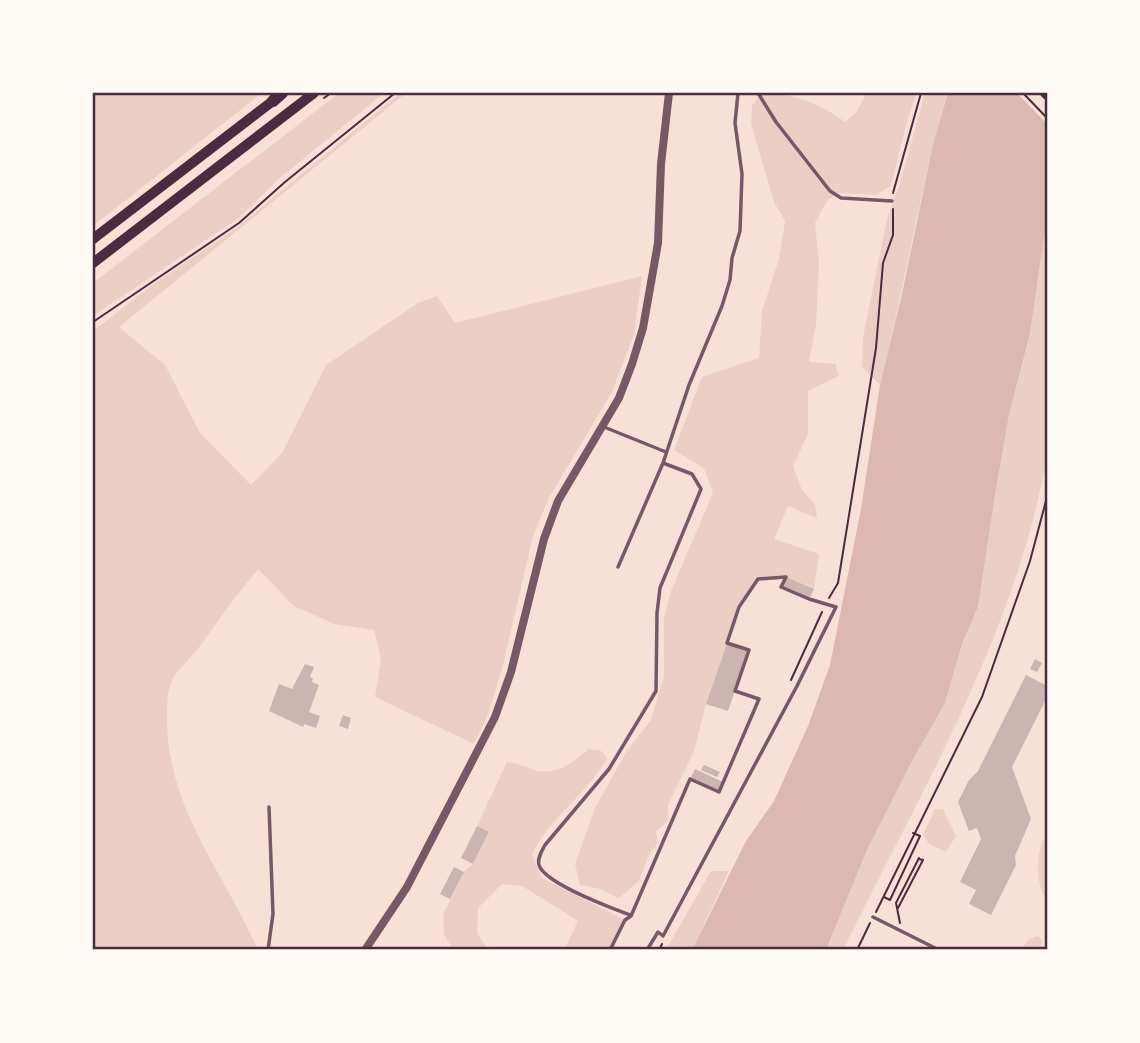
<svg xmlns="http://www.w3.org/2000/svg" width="1140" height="1043" font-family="Lato,sans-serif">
<rect width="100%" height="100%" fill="#f7e1d7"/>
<path fill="#ebcfc5" d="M93 93H262L93 226Z
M339 93H384L281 177 239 218 93 316V283Z
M400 93H406L119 327 165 365 200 433 251 485 282 453 326 365 418 303 437 296 455 323 642 276 634 335 612 392 549 498 533 536 503 665 489 712 474 744 375 697 381 660 374 630 334 624 294 606 258 569C236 595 217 622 197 650 190 659 179 668 173 678 167 689 167 708 167 720 168 810 224 872 258 950H93V331L156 282 235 229Z
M762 93C791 93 823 104 845 122L855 114 867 93H917L907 121 891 186 876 195 838 193 827 201 815 223 819 263 816 324 809 362 835 364 839 376 808 391V434L793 466 802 490 815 504 817 518 788 506 774 539 819 554 814 589 786 577 759 579 739 607 706 704 694 751 668 805V821L656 832 658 843 648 857 639 881 619 898 600 889 580 885 575 864 595 808 628 749 651 720 664 676V617L671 591 713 493 704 468 674 450 702 377 759 358 762 311 779 259 785 221 774 202 751 124 752 105Z
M925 93H948C920 189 904 288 880 385L862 367 863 337 887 219 900 183Z
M1047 217C1047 272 1047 327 1047 382 1047 405 1051 432 1047 456 1016 633 921 791 843 950H826L866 852 912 761 945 703 962 644 978 607 996 489 1009 415 1030 333Z
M589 749 600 750 607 758C587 795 549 817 532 855L542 878 625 920 610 950H564L578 921 522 886 502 884 478 908 477 933 488 950H453L444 934 443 915 464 872 473 864 489 833 477 826 507 762C519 763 524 767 534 770 556 776 574 762 589 749Z
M935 809H943L956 836 946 852 929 844 923 835Z
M1047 839V895H1043C1036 876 1037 860 1042 841Z
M711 871H729L692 950H666Z
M1038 936 1042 940V950H1021L1029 939Z"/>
<path fill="#dcb8b0" d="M948 93H1047V217L1030 333 1009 415 996 489 978 607 962 644 945 703 912 761 866 852 826 950H692L746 841 774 801 808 726 830 665 861 509 880 385 902 294 933 145Z"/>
<path fill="#f7e1d7" d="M1017 93H1047V124Z"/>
<path fill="#ccb4b1" d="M786 577 814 589 809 599 781 587Z
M727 643 749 650 728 711 706 704Z
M1035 659 1042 663 1037 672 1030 669Z
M305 664 314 667 310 677 313 678 312 682 319 685 309 712 320 716 316 728 304 724 303 727 269 711 279 684 292 689Z
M1026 675 1047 686V697L1012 767 1031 819 1015 856 1016 865 991 915 969 904 976 890 960 882 981 839 977 828 969 831 958 802 969 780 978 771Z
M343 715 351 718 348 729 339 726Z
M704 765 720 772 717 777 701 770Z
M695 769 723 782 719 792 690 779Z
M477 826 489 832 473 864 461 858Z
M454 867 464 872 450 899 440 894Z"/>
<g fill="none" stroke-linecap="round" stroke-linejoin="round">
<path stroke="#4a2c40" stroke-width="2" d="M1023 93 1047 118
M324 98 331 93
M893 193 921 93
M93 322 239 223 285 182 395 93
M829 598 838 583 876 348 883 263 893 235V209
M791 680 822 612
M884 897 890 900 920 836 913 833
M898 908 923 860 919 859
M876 912 982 697 1030 561 1047 497
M900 923 896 903 919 858
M659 950 662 944
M857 950 870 923"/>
<path stroke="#755966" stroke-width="3.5" d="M758 93 776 122 830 191 841 198 892 201
M604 427 666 452
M618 567 663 463
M630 915C612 908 545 884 539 865 537 858 542 851 545 845L609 769 656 691 657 613 660 588 701 489 692 474 663 463 689 385 722 306 730 280 732 258 740 231 742 174 735 123 738 93
M873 917 939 950
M268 950 273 914 269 807
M610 950 625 920 631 916 690 779 719 792 759 699 735 691 749 650 727 643 739 607 758 579 786 577 781 587 809 599 836 607 797 686 663 936 658 932 647 950"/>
<path stroke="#755966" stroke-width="8" d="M365 950 407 887 495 717 511 672 544 539 558 501 619 398 632 364 643 328 658 243 661 164 669 93"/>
<path stroke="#4a2c40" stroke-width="10" d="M1045 93 1047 95
M93 239 278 97
M93 263 314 93"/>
<path stroke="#4a2c40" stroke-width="12" d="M273 101 282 93"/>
</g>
<rect width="1140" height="1043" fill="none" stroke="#fffaf5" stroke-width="189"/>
<rect x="94" y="94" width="952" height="854" fill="none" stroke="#4a2c40" stroke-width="2.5"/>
</svg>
